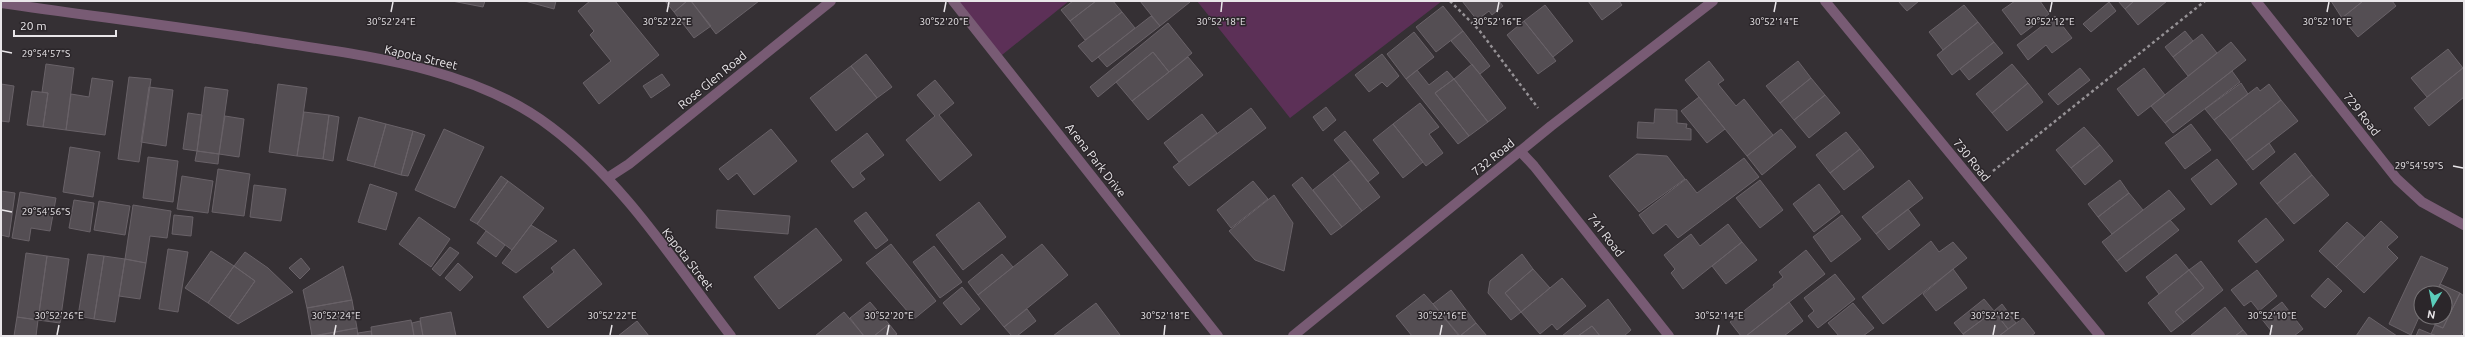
<svg xmlns="http://www.w3.org/2000/svg" width="2465" height="337" font-family="Ubuntu,sans-serif">
<rect width="100%" height="100%" fill="#353034"/>
<path fill="#5c3057" d="M951 1H1069L997 59Z
M1197 1H1442L1290 118Z"/>
<path fill="#544e53" stroke="#696268" d="M452 1H485L483 7Z
M525 1H556L554 9Z
M590 1H615L659 55 599 104 583 83 611 61 590 35 594 31 578 11Z
M665 1H687L674 12Z
M687 1H691L711 26 694 38 674 12Z
M691 1H759L716 34Z
M1073 1H1096L1070 21 1061 10Z
M1096 1H1113L1122 12 1085 40 1070 21Z
M1140 1H1189L1190 2 1160 26Z
M1462 1H1499L1503 6 1492 15 1489 11 1477 20Z
M1588 1H1619L1622 5 1602 20Z
M1898 1H1919L1907 11Z
M2015 1H2040L2049 14 2021 35 2002 10Z
M2118 1H2134L2125 9Z
M2134 1H2167L2138 25 2125 9Z
M2331 1H2363L2342 18Z
M2363 1H2392L2396 6 2358 37 2342 18Z
M2109 2 2116 11 2091 32 2083 24Z
M1545 5 1573 41 1553 57 1524 21Z
M1964 5 1978 22 1943 50 1929 32Z
M1443 6 1463 31 1436 52 1416 27Z
M1122 12 1135 28 1092 62 1078 46Z
M1151 16 1160 26 1107 67 1098 57Z
M2055 16 2072 38 2052 53 2046 45 2028 60 2017 45Z
M1524 21 1556 61 1538 74 1507 35Z
M1978 22 1994 42 1952 75 1937 55Z
M1168 23 1192 53 1169 72 1153 52 1098 97 1090 87Z
M1463 31 1490 66 1480 74 1451 41Z
M2185 31 2193 41 2173 57 2165 47Z
M1414 32 1434 57 1406 79 1387 54Z
M2202 34 2217 53 2188 76 2173 57Z
M1994 42 2003 53 1969 80 1960 69Z
M2231 42 2246 60 2165 123 2151 106Z
M2448 49 2463 68 2427 97 2411 78Z
M1153 52 1169 72 1132 101 1116 82Z
M866 54 892 87 877 98 851 66Z
M1382 54 1399 76 1387 87 1382 82 1369 92 1355 75Z
M1188 57 1203 75 1148 120 1132 101Z
M1709 61 1724 80 1718 84 1736 106 1744 99 1773 135 1747 156 1685 80Z
M1798 61 1811 78 1780 103 1766 86Z
M46 64 74 68 66 130 43 127 48 93 42 92Z
M1472 64 1506 108 1488 122 1454 79Z
M2012 64 2028 83 1992 113 1976 94Z
M851 66 877 98 836 131 810 98Z
M2464 67V97L2429 126 2414 108Z
M2080 68 2090 80 2058 105 2048 94Z
M2144 68 2165 95 2138 116 2117 89Z
M1417 70 1429 85 1447 71 1454 79 1435 93 1469 136 1458 144 1406 79Z
M2232 71 2240 82 2173 133 2165 123Z
M662 74 670 85 651 98 643 86Z
M129 77 151 79 139 162 118 159Z
M92 78 113 81 105 135 66 130 71 94 89 97Z
M1811 78 1825 95 1794 120 1780 103Z
M1454 79 1488 122 1469 136 1435 93Z
M935 80 954 103 939 115 972 155 940 181 906 140 935 116 917 95Z
M2028 83 2043 102 2007 131 1992 113Z
M2241 83 2248 94 2214 120 2205 109Z
M1 84 14 86 9 122 1 121Z
M278 84 307 88 297 156 269 152Z
M2269 84 2281 100 2230 140 2214 120 2257 87 2260 91Z
M149 87 173 90 166 146 141 142Z
M205 87 228 90 219 154 197 151Z
M32 91 48 93 43 127 27 125Z
M1825 95 1840 113 1809 138 1794 120Z
M1699 97 1725 129 1707 143 1681 111Z
M2281 100 2298 121 2246 161 2230 140Z
M1420 103 1439 127 1429 134 1443 153 1426 166 1393 124Z
M1326 107 1336 120 1323 131 1313 117Z
M1251 108 1266 128 1189 186 1173 167Z
M1655 109 1677 110V123L1687 124 1686 128 1691 129V140L1637 138 1638 122 1654 123Z
M304 112 329 115 323 159 297 156Z
M188 113 202 115 197 151 183 149Z
M1202 114 1217 133 1179 162 1164 143Z
M329 115 339 117 333 161 323 159Z
M225 116 244 119 239 157 219 154Z
M359 117 386 124 374 167 347 160Z
M386 124 413 131 401 175 374 167Z
M1393 124 1423 162 1403 178 1373 140Z
M2191 124 2211 150 2185 169 2165 143Z
M2084 127 2100 145 2071 168 2056 150Z
M444 129 484 147 455 208 415 190Z
M771 129 797 161 754 195 737 173 728 180 719 169Z
M1781 129 1796 147 1762 175 1747 156Z
M413 131 425 135 408 176 401 175Z
M1345 131 1379 173 1368 182 1334 140Z
M1846 132 1860 149 1830 173 1816 155Z
M867 133 884 155 860 173 865 179 853 188 831 161Z
M2269 143 2275 152 2253 170 2246 161Z
M2100 145 2113 161 2085 185 2071 168Z
M70 147 100 152 93 197 63 192Z
M1860 149 1874 167 1844 190 1830 173Z
M197 151 219 154 218 164 195 161Z
M2295 153 2312 175 2277 204 2260 183Z
M1637 154 1667 156 1685 179 1639 212 1609 176Z
M148 157 178 161 173 202 143 198Z
M1744 158 1759 177 1678 238 1666 224 1653 234 1639 215 1686 179 1697 193Z
M2217 159 2237 184 2211 205 2191 179Z
M1351 160 1380 197 1362 211 1333 174Z
M218 169 250 174 244 216 212 212Z
M1333 174 1362 211 1342 227 1313 190Z
M2312 175 2329 195 2294 224 2277 204Z
M182 176 213 181 208 213 177 209Z
M501 176 508 181 477 224 470 220Z
M1302 177 1342 227 1331 235 1292 185Z
M1760 180 1783 210 1760 228 1736 198Z
M1909 180 1923 198 1876 234 1862 217Z
M2120 180 2129 193 2098 217 2088 204Z
M508 181 544 208 512 250 477 224Z
M1253 181 1268 199 1231 228 1217 210Z
M370 184 397 193 386 230 358 222Z
M1819 184 1840 212 1814 232 1793 204Z
M254 185 286 189 281 221 250 217Z
M2169 190 2185 209 2117 261 2102 242Z
M1 191 15 193 9 237 1 235Z
M20 192 56 198 50 231 31 228 29 241 12 238Z
M2129 193 2143 210 2112 234 2098 217Z
M1274 195 1293 223 1284 271 1255 260 1229 231Z
M74 200 94 203 90 232 69 228Z
M99 201 130 206 125 235 94 230Z
M979 202 1006 237 963 270 936 235Z
M133 205 171 211 167 238 150 236 146 263 125 259Z
M1908 209 1920 225 1889 250 1876 234Z
M717 210 790 216 788 234 716 228Z
M866 212 888 240 876 249 854 221Z
M174 215 193 217 191 236 172 234Z
M1842 215 1861 239 1831 262 1813 237Z
M419 217 450 239 431 267 399 244Z
M2266 218 2284 240 2256 263 2238 241Z
M2170 220 2179 230 2126 272 2117 261Z
M2381 221 2398 237 2387 247 2398 258 2364 293 2336 267Z
M2347 222 2365 238 2336 267 2319 251Z
M1728 224 1742 242 1683 289 1671 273 1675 269 1664 255 1691 234 1700 246Z
M531 225 557 241 516 273 502 263Z
M816 228 842 260 779 309 754 277Z
M486 231 505 245 496 257 477 243Z
M1931 241 1939 252 1953 242 1967 258 1883 324 1862 297Z
M1742 242 1757 260 1726 284 1712 266Z
M891 244 936 301 914 319 866 263Z
M1042 244 1068 275 1004 327 978 295Z
M934 246 962 282 940 298 913 262Z
M450 247 459 253 440 276 432 269Z
M168 249 188 252 178 312 159 309Z
M574 249 602 284 548 328 523 297 554 272 551 268Z
M1806 250 1825 274 1746 336H1741L1730 322 1774 287 1773 285 1783 277 1779 272Z
M211 251 234 266 208 303 185 288Z
M245 252 268 268 293 292 238 324 229 318 255 281 234 266Z
M26 253 47 256 38 320 17 317Z
M88 254 104 256 94 319 78 316Z
M1002 254 1013 267 978 295 968 282Z
M1522 254 1533 269 1505 293 1521 312 1511 320 1488 293 1490 281Z
M2176 254 2189 270 2159 294 2146 277Z
M47 256 69 259 60 323 38 320Z
M104 256 125 259 115 322 94 319Z
M2421 256 2448 268 2436 293H2421V317H2424L2423 319 2419 317 2411 335 2389 324Z
M301 258 310 269 300 279 289 268Z
M125 259 146 263 140 299 119 296Z
M2201 261 2223 290 2184 322 2175 312 2204 288 2189 270Z
M458 263 473 277 460 291 445 278Z
M234 266 255 281 229 318 208 303Z
M343 266 352 300 307 308 303 290Z
M1533 269 1550 288 1521 312 1505 293Z
M1953 269 1967 288 1936 311 1923 294Z
M2189 270 2204 288 2175 312 2184 322 2171 332 2148 303Z
M2257 270 2277 296 2259 311 2251 301 2244 306 2231 290Z
M1835 274 1855 299 1818 328 1808 316 1814 311 1804 298Z
M1562 278 1586 306 1557 330 1552 324 1540 334 1521 312Z
M2328 278 2342 291 2325 308 2311 296Z
M2440 284 2460 293 2443 328 2423 319 2424 317H2445V293H2436Z
M962 287 980 309 961 325 943 303Z
M1451 290 1476 323 1460 336 1433 304Z
M2460 293 2464 296V329L2461 336H2437L2431 334 2435 325 2443 328Z
M1424 294 1433 304 1459 336H1412L1396 316Z
M1608 299 1631 330 1624 336H1600L1592 326 1578 336H1562Z
M1984 299 1994 311 1963 334 1954 323Z
M352 300 357 328 312 336 307 308Z
M870 302 889 324 874 336H864L850 318Z
M1789 302 1803 321 1784 336H1746Z
M2282 302 2303 329 2294 336H2270L2272 332 2261 318Z
M1096 303 1120 335 1118 336H1053Z
M1853 303 1874 328 1863 336H1839L1828 323Z
M2002 304 2016 323 2008 329 1994 311Z
M2225 307 2243 330 2235 336H2190Z
M1027 309 1036 321 1017 336H1012L1004 327Z
M1994 311 2008 329 1999 336H1964L1963 334Z
M451 312 456 336H423L420 318Z
M844 312 864 336H815Z
M17 317 38 320 36 336H14Z
M2369 317 2397 336H2356Z
M2023 318 2035 333 2031 336H1999Z
M411 320 414 336H372L371 327Z
M420 321 423 336H414L412 323Z
M637 321 649 336H618Z
M1476 323 1487 336H1460Z
M889 324 897 334 894 336H874Z
M1592 326 1600 336H1578Z
M357 328 358 336H315Z
M2419 329 2431 334 2437 336H2416Z
M2243 330 2248 336H2235Z
M371 331 372 336H358V333Z"/>
<g fill="none" stroke-linecap="round" stroke-linejoin="round">
<path stroke="#969296" stroke-width="2.5" stroke-dasharray="3 3" stroke-linecap="butt" d="M1450 1 1479 30 1538 108
M1993 171 2205 1"/>
<path stroke="#785b74" stroke-width="10" d="M1825 1 2100 336
M2256 1 2397 179 2422 202 2464 225
M1 3C91 16 181 27 270 41 366 56 472 67 551 127 624 182 676 265 731 336
M1520 151 1534 166 1669 336
M609 177 629 164 831 1
M1293 336 1551 126 1713 1"/>
<path stroke="#785b74" stroke-width="10" d="M953 1 1218 336"/>
</g>
<path fill="none" stroke="#e9e6e9" stroke-width="1.5" d="M391 12 393 2M667 12 669 2M944 12 946 2M1221 12 1222 2M1497 12 1499 2M1774 12 1776 2M2050 12 2052 2M2327 12 2329 2M2 51 12 53M2453 166 2463 168M2 210 12 212M57 335 59 325M334 335 336 325M610 335 612 325M887 335 889 325M1164 335 1165 325M1440 335 1442 325M1717 335 1719 325M1993 335 1995 325M2270 335 2272 325"/>
<g text-anchor="middle" dominant-baseline="central" stroke-width="3" stroke-linejoin="round" paint-order="stroke">
<g font-size="12" fill="#e9e6e9" stroke="#2b262a">
<text transform="translate(421 57) rotate(13)">Kapota Street</text>
<text transform="translate(712 80) rotate(-39)">Rose Glen Road</text>
<text transform="translate(2362 114) rotate(52)">729 Road</text>
<text transform="translate(1493 157) rotate(-39)">732 Road</text>
<text transform="translate(1096 160) rotate(52)">Arena Park Drive</text>
<text transform="translate(1972 160) rotate(51)">730 Road</text>
<text transform="translate(1606 235) rotate(52)">741 Road</text>
<text transform="translate(688 259) rotate(52)">Kapota Street</text>
</g>
</g>
<g font-size="10" text-anchor="middle" fill="#e9e6e9" stroke="#2b262a" stroke-width="3" stroke-linejoin="round" paint-order="stroke">
<text x="667" y="25">30°52'22"E</text>
<text x="944" y="25">30°52'20"E</text>
<text x="391" y="25">30°52'24"E</text>
<text x="1221" y="25">30°52'18"E</text>
<text x="1497" y="25">30°52'16"E</text>
<text x="1774" y="25">30°52'14"E</text>
<text x="2050" y="25">30°52'12"E</text>
<text x="2327" y="25">30°52'10"E</text>
<text x="46" y="57">29°54'57"S</text>
<text x="2419" y="169">29°54'59"S</text>
<text x="46" y="215">29°54'56"S</text>
<text x="59" y="319">30°52'26"E</text>
<text x="336" y="319">30°52'24"E</text>
<text x="612" y="319">30°52'22"E</text>
<text x="889" y="319">30°52'20"E</text>
<text x="1165" y="319">30°52'18"E</text>
<text x="1442" y="319">30°52'16"E</text>
<text x="1719" y="319">30°52'14"E</text>
<text x="1995" y="319">30°52'12"E</text>
<text x="2272" y="319">30°52'10"E</text>
</g>
<rect width="2465" height="337" fill="none" stroke="#e9e6e9" stroke-width="4"/>
<g transform="translate(2433 305) rotate(190)"><circle r="19" fill="#2b262a" stroke="#777376"/>
<path d="M0-3L7 15L0 10L-7 15Z" fill="#5bcebb"/>
<text y="-6" font-size="11" font-weight="bold" text-anchor="middle" fill="#e9e6e9">N</text>
</g>
<path d="M14 30v6h102v-6" fill="none" stroke="#e9e6e9" stroke-width="2"/>
<text x="20" y="30" font-size="12" fill="#e9e6e9" stroke="#2b262a" stroke-width="3" paint-order="stroke">20 m</text>
</svg>
